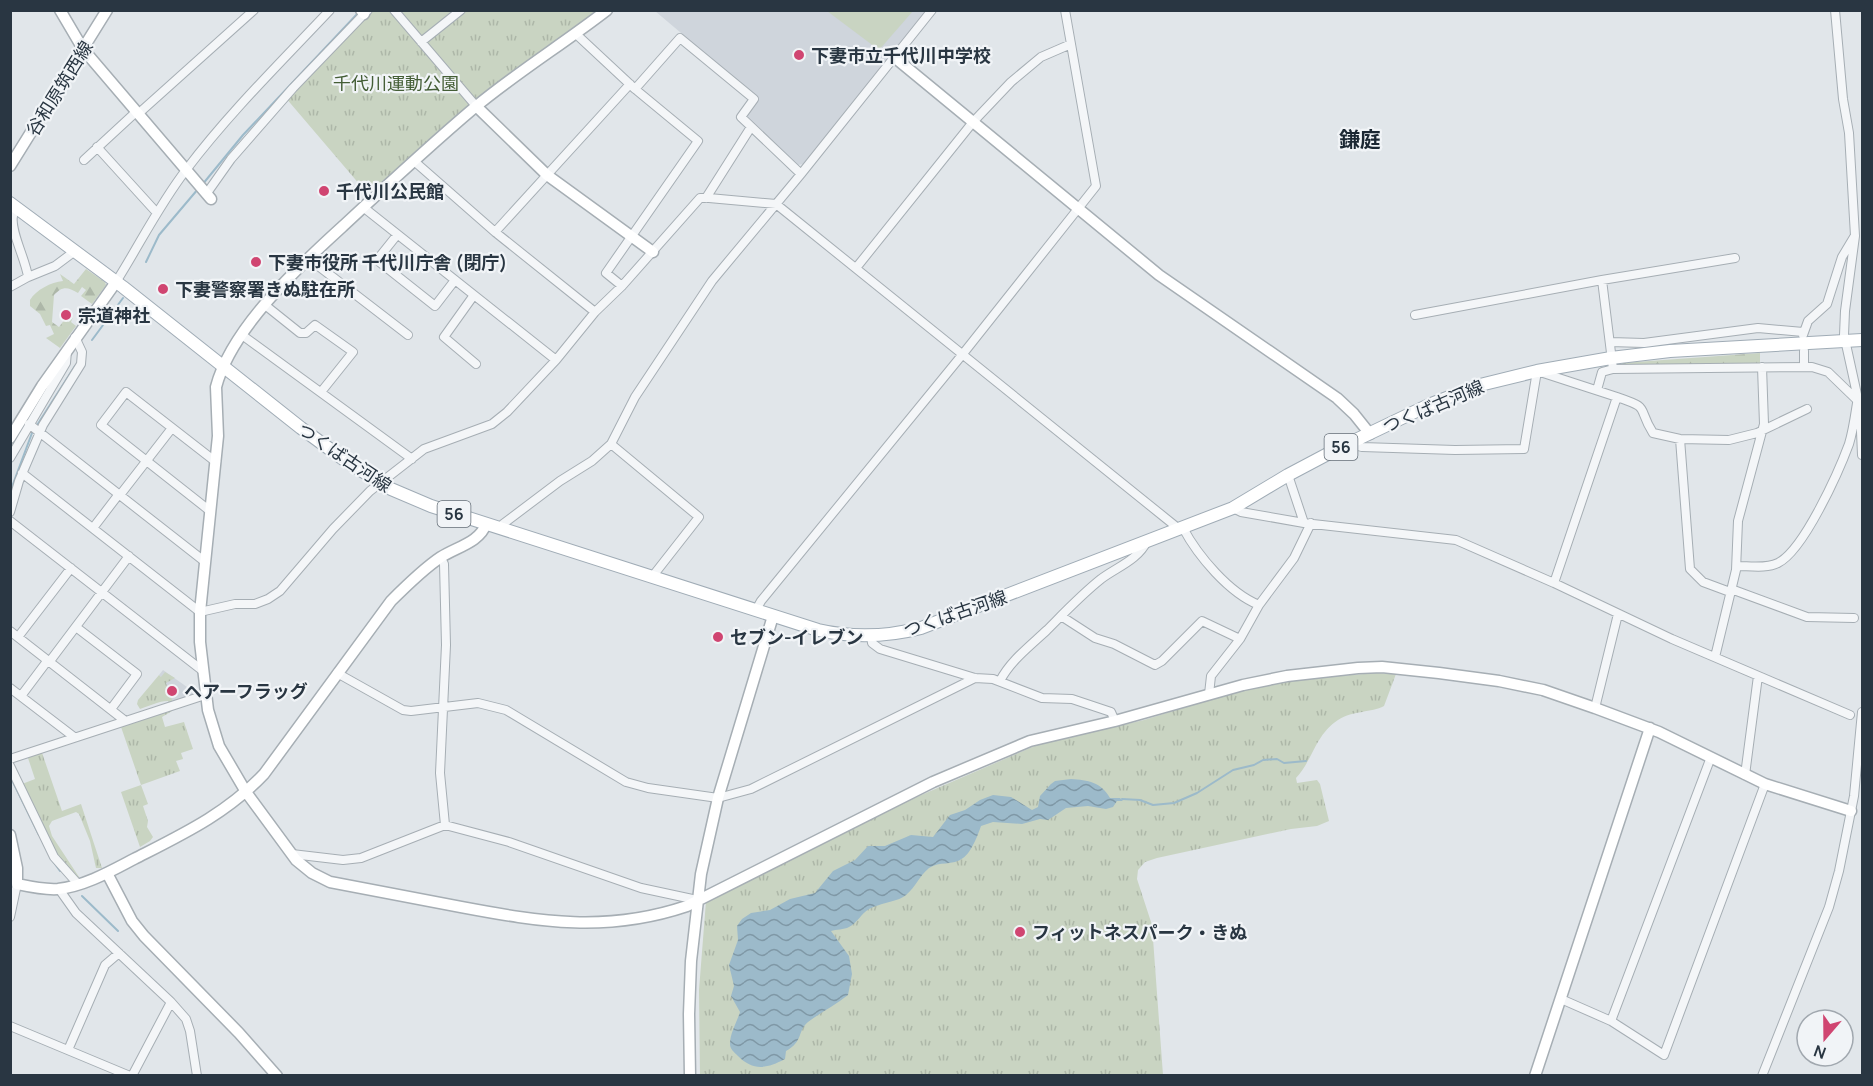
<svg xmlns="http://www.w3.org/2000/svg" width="1873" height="1086" font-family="Manrope,'Noto Sans JP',sans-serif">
<defs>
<pattern id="grass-tufts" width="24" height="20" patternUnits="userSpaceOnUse" patternTransform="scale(1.5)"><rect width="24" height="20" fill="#c9d4c2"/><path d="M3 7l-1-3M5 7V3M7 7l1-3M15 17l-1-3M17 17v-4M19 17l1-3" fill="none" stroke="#adb7a8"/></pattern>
<pattern id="forest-firs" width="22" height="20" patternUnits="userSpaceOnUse" patternTransform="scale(1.5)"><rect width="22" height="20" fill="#c9d4c2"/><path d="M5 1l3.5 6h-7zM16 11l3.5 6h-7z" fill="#adb7a8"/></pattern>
<pattern id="water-waves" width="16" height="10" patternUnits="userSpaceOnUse" patternTransform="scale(1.5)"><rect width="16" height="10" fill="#9cbaca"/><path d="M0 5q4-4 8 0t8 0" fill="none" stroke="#7f98a6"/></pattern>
</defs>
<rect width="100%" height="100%" fill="#e1e6ea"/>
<path fill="#cfd5dc" d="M655 11H928L803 164 798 165 744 116 758 98Z
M163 670 187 687 190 691 195 693 200 689 201 696 173 705 165 682 159 675Z"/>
<path fill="url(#grass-tufts)" d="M361 11H607L476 106 372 199 285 97 364 14Z
M165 672 175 678 166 683 173 703 169 704 168 701C159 701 149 706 140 709L137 704 138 700 159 675 161 677Z
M1376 673 1396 674 1384 706C1371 713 1354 710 1338 720 1315 735 1313 760 1296 778L1297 783 1317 780 1320 784 1329 821 1317 826 1291 829 1157 858 1145 862 1138 870 1137 879 1152 925 1163 1075 700 1076 699 990 706 901 889 809 1037 745 1144 720 1231 693 1289 680Z
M171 708 172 711 162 717 165 727 184 722 193 749 181 753 183 759 176 761 180 771 141 785 148 804 143 806 148 821 147 827 153 837 150 841 140 847 121 792 141 785 120 724Z
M41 750 62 811 81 804 102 868H96L90 841 79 814 76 812 52 821 49 826 52 836 79 877 77 878 60 860 22 784 35 779 27 755Z"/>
<path fill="url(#forest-firs)" d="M86 269 105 282 106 285 92 304 81 296 86 290 82 287 78 293C67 287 63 286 54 295L52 322 59 327 65 319 69 322 73 317 71 322 76 326 60 348 46 338 54 334 50 325 46 326 40 314 30 306V300C36 290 51 282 63 281L60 274 74 284Z
M1760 353V363L1622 366V363Z"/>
<path fill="#c9d4c2" d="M827 11H913L879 50Z"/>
<path fill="url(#water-waves)" d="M1071 779C1088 780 1101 782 1110 798H1120L1123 801H1117L1113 807 1106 809 1088 806 1066 808 1048 820 1040 819 1022 824 993 822 981 826C978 835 971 853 963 858 953 866 939 861 929 868 919 876 916 887 906 895 900 901 880 903 869 909 861 914 857 923 849 927 844 930 836 929 831 931L849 956 852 974 848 995C836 1005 821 1012 808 1022 797 1031 804 1041 786 1051L785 1059C766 1069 753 1071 738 1056 734 1052 730 1049 730 1044 730 1033 737 1022 740 1012L731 996 734 986 729 965 738 940 737 926 742 919 751 913 770 910 790 899 815 893 833 871 855 860 868 846H885L911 835 933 837 950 815 965 810 980 800 993 795 1011 797 1032 810 1038 807 1040 796 1051 784 1055 781Z"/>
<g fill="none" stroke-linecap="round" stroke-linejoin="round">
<path stroke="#9cbaca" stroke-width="2" d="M202 185 243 135 359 12
M146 262 159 235 198 189
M92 340 123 298
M10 492 32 433 75 366
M10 776 39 835
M1122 799 1140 800 1153 805 1174 803 1197 793 1233 770 1254 765 1263 760 1277 759 1284 763 1306 761
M53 861 60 871
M82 896 118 931"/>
<g stroke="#a6aeb4" stroke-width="10">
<path id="street" d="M394 10 476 106
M1835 10 1843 99 1849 133 1855 236 1845 311 1844 335 1860 408 1862 455
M576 34 635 89 680 38 754 99 741 117 801 174
M421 42 461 10
M138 114 254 10
M97 147 157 213
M84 160 136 112
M414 161 495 232 595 312
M207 193 231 159 293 88 368 10
M706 198 751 127
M363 207 556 360
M18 208C17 210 13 214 13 216 10 231 26 260 28 277
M495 232 630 84
M397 235 377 260 435 306 455 280
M308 258 408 335
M856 268 973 122 1011 82 1041 57 1071 44
M1602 280 1613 369 1812 367 1828 372 1857 400
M116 282C140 244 159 205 186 170 229 113 281 62 330 10
M622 286 606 273 698 141 635 89
M10 287 28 277 55 266 75 251
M474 295 444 337 476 364
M265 305 300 333H306L315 325 353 352 321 392
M1415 315 1602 280 1735 258
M242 335 412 459
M1803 335 1808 321 1827 304 1842 257 1854 237
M1610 342 1644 343 1758 328 1803 332
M1804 351V367
M1597 390 1602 372 1613 369
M1617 397C1652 409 1636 406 1653 433L1680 439 1729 440 1757 433 1807 409
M29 424 204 561
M1680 439 1690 569 1703 582 1730 592
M1355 441 1358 446 1362 447 1455 450 1524 449 1537 371 1617 397 1554 583
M611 444 699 517 652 577
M10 458 66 363 67 351
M22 473 200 612 235 604H255L268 599 280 591 333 529 370 491 424 449 492 424 507 412 556 360 595 312 622 286 700 198H709L776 204 1179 529
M1288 475 1304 523
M120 495 172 428
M1233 508 1241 512 1304 523 1456 540 1554 583 1672 639 1850 715
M210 511 101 425 126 392 216 462
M10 512 19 481 43 425 81 364 82 352 75 337
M10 521 203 671
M93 528 119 494
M1183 528C1198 556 1229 593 1259 605
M500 529 503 524 560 481 592 461 611 444 635 397 712 281 801 174 932 10
M441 558 444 564 446 645 440 773 445 825
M1737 566C1749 566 1767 569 1778 563 1804 550 1839 471 1849 444 1853 431 1855 416 1857 403
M1731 589 1807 617 1854 618
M756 610 761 601 962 355 1096 186 1065 10
M1061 616 1095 638 1114 644 1155 665 1162 661 1202 621 1240 639
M76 627 137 674 111 709
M10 631 124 720
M871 636 872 643 880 649 975 678 993 679 1042 698 1072 699 1111 712 1115 721
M18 637 71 568
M1715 657 1736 570 1738 521 1764 424 1762 367
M50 661 129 556
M337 673 403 710 411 711 478 703 506 710 626 782 648 788 718 798 751 789 975 678
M1000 681C1010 661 1030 646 1047 630 1064 613 1082 594 1101 579 1117 567 1138 560 1147 541
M10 688 74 737
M1209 694 1211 676 1240 639 1259 605 1294 558 1311 523
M21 696 48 660
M1595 708 1618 614
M10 759 205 695
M10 766 54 857 78 884
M1745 775 1758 676
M292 854 343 860 361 858 445 825 509 842 641 888 697 900
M59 889 76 913 171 1002 186 1019 190 1031 197 1076
M10 917 17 884
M1561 999 1611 1021 1664 1055 1765 784
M1611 1021 1711 757
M10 1026 130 1076
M68 1050 105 965 119 953
M132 1076 171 1002
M1762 1076 1829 907 1839 871 1854 796 1862 712"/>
</g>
<g stroke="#a6aeb4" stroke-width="13">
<path id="secondary" d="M60 10 83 49 211 199
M361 10 364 14
M607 10C563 44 516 73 474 108 429 146 385 187 342 227 298 267 231 329 216 387L218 436 200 612V642L208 710 219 746 246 792 296 860 312 873 330 882C374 890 417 899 461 907 541 922 607 933 687 906L933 782 1030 741 1115 721 1243 685 1287 676 1358 668 1382 667 1439 673 1499 681 1543 690 1595 708 1659 732 1765 784 1851 811
M894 57 1159 275 1337 398 1354 414 1370 434
M476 106 547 175 653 252
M10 166 107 10
M10 438 42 386 116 282
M10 835 17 868V884C31 887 44 890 58 889 85 886 111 871 134 859 183 834 226 814 264 774L391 601C406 586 423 569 441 557 457 547 480 542 486 524
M107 873 132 921 144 936 239 1033 277 1076
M690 1076 689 1014 691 961 701 874 718 798 773 616
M1535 1076 1650 728"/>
</g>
<g stroke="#a0acb6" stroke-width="14">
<path id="primary" d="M10 203 123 287 301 428 346 461 391 489 431 506 818 630C853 638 886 637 921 628L1233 508 1288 475 1339 448 1431 404 1480 385 1537 371 1611 358 1670 351 1862 340"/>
</g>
<use href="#street" stroke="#f4f6f8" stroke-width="8"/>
<use href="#secondary" stroke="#fff" stroke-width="10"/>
<use href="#primary" stroke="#fff" stroke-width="12"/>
</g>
<g fill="#d04571" stroke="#f1f4f7" stroke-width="2">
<circle cx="799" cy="55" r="6"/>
<circle cx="324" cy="191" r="6"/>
<circle cx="256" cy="262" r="6"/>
<circle cx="163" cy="289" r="6"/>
<circle cx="66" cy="315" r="6"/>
<circle cx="718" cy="637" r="6"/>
<circle cx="172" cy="691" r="6"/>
<circle cx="1020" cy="932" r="6"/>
</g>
<g text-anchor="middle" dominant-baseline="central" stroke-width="4.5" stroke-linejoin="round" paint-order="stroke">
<g fill="#f1f4f7" stroke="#656f78" stroke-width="1.5">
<rect x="1324.5" y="434" width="33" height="26" rx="4.5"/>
<rect x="437.5" y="501" width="33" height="26" rx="4.5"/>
</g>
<g font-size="16" font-weight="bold" fill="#293642">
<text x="1341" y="447">56</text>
<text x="454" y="514">56</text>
</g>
<g font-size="18" font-weight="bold" fill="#293642" stroke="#f1f4f7" text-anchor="start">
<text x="811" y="55">下妻市立千代川中学校</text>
<text x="336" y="191">千代川公民館</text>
<text x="268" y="262">下妻市役所 千代川庁舎 (閉庁)</text>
<text x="175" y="289">下妻警察署きぬ駐在所</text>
<text x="78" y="315">宗道神社</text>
<text x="730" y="637">セブン-イレブン</text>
<text x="184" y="691">ヘアーフラッグ</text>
<text x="1032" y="932">フィットネスパーク・きぬ</text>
</g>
<g font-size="18" fill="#445e36" stroke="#f1f4f7">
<text x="396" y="83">千代川運動公園</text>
</g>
<g font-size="18" fill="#293642" stroke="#f1f4f7">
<text transform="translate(59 88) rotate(-58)">谷和原筑西線</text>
<text transform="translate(1433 406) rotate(-23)">つくば古河線</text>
<text transform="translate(345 457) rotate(34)">つくば古河線</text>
<text transform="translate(955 613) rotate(-19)">つくば古河線</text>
</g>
<g font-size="21" font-weight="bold" fill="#1b2733" stroke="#f1f4f7">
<text x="1360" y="139">鎌庭</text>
</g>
</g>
<rect width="1873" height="1086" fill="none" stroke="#293642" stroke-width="24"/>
<g transform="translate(1825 1038) rotate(200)"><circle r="28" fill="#f1f4f7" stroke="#a1a8af" stroke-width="1.5"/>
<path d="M0-4.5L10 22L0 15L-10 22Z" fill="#d04571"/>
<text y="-9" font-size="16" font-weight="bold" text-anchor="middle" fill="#293642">N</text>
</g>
</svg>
